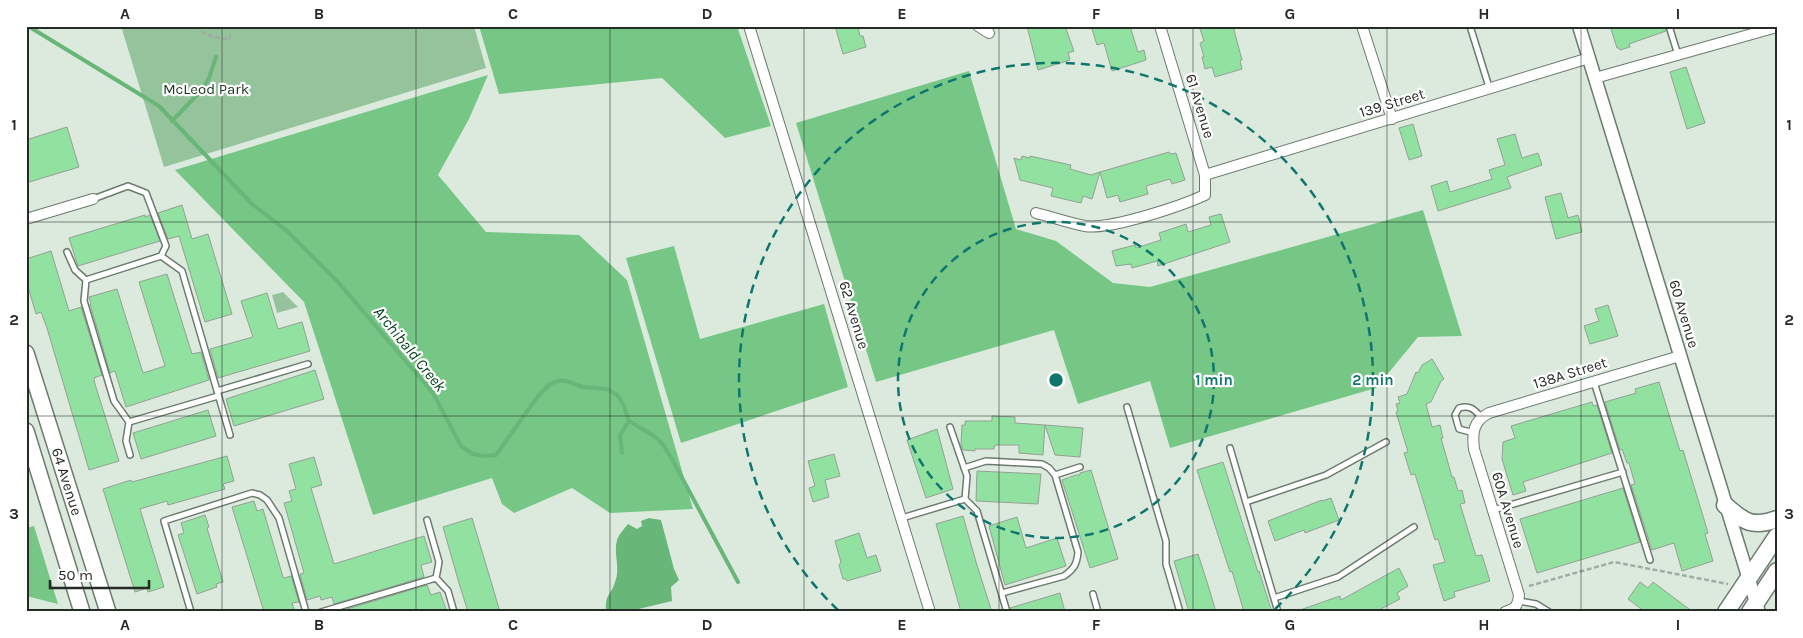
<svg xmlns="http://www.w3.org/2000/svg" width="1803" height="638" font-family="Karla,sans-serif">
<rect width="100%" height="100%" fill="#dceade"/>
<path fill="#95c49c" d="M121 26H474L486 68 164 167Z
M283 292 298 307 277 313 272 295Z"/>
<path fill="#76c686" d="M479 26H737L771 126 725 138 662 78 499 94Z
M969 71 1016 229 1056 241 1113 283 1150 287 1423 210 1462 336 1418 337 1376 388 1170 448 1150 381 1078 404 1054 330 876 382 796 123Z
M488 75 469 119 438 175 486 232 579 235 627 280 693 509 610 513 572 488 514 513 502 504 492 478 373 515 304 302 175 170Z
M674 246 700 339 824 304 848 387 681 443 626 258Z
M34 526 58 604 26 596V528Z"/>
<path fill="#68b678" d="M649 518 661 520 674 569 679 580 671 587 672 601 626 612H608L606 611C605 593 611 596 615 582 621 568 613 554 617 540 619 534 625 528 628 524L637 529 642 526 641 521Z"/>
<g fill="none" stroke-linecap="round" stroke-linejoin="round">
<path stroke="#68b678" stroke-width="4" d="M28 26 159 106 252 204 287 231 338 282 433 393 461 446 473 454 485 456 496 455 538 396 550 384 558 381H566L583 387 607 389 617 395 623 404 629 421 657 438 664 446 673 461 738 582
M172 121 202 90 209 78 216 57
M622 453 620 435 629 421"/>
</g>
<path fill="#91e1a0" stroke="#93a195" d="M835 26H858L860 36H863L866 47 843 54Z
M1027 26H1065L1074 51 1068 53 1070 60 1038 70Z
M1091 26H1130L1138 52 1144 50 1146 60 1112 71 1104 43 1097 45Z
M1199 26H1233L1242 60 1240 61 1242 69 1215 77 1212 67 1205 69 1202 57H1204L1200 43 1204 41Z
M1610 26H1665L1666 31 1629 44 1630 47 1620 50 1619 48H1617Z
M1686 67 1705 123 1687 129 1670 72Z
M1413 124 1422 156 1409 160 1399 128Z
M67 127 79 167 26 183V140Z
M1515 134 1522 158 1538 153 1542 165 1507 177 1511 188 1438 211 1431 186 1447 181 1450 192 1492 179 1489 170 1505 165 1497 139Z
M1169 152 1170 154 1176 153 1185 180 1172 184 1170 179 1146 186 1148 194 1120 202 1118 195 1107 198 1100 172Z
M1022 156 1030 158V156L1071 165 1070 169 1091 175 1100 172 1092 199 1083 196 1081 203 1051 196 1053 188 1020 180 1014 158 1021 160Z
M1561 193 1568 218 1578 215 1582 232 1556 239 1545 197Z
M182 205 192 239 208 234 232 314 205 322 179 236 168 239 158 213Z
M1221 214 1230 242 1158 266 1157 261 1132 268 1131 264 1116 266 1112 251 1135 245 1136 248 1161 240 1159 233 1186 224 1188 232 1211 225 1209 217Z
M145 215V217L150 215 160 241 78 266 69 238Z
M51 251 69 311 81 307 102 375 94 378 95 384 119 461 89 470 47 328 41 312 36 314 26 280V259Z
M167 274 192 354 201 352 209 380 126 407 115 371 110 373 90 304H91L89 297 117 289 143 373 165 366 139 282Z
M267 293 278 329 302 322 310 351 218 378 210 349 253 337 241 301Z
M1608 305 1618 336 1590 344 1584 326 1599 321 1595 309Z
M1432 359 1444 379 1441 381 1431 402 1426 404 1432 427 1440 425 1443 438H1441L1452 477H1454L1458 491 1462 490 1465 503 1460 504 1476 556 1482 555 1490 581 1454 592 1455 597 1444 601 1433 565 1445 562 1438 539 1435 540 1415 474 1411 475 1404 453 1408 452 1396 412 1398 411 1396 404 1400 403 1398 397 1407 394 1416 372 1418 373 1422 365Z
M315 370 324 399 234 426 226 399Z
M1659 382 1680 451 1683 450 1703 516 1708 533 1705 534 1713 561 1682 571 1674 543 1652 550 1631 485 1635 484 1629 463H1627L1622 449 1620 450 1605 402 1636 393 1635 389Z
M1592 402 1593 406 1597 405 1612 453 1523 482 1526 491 1513 495 1502 459 1503 442 1515 438 1511 426Z
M208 410 216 436 141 459 133 433Z
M992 416 1015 417V423L1045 425 1043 455 1019 453V445H995L994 449H975V451L963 450 961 444 962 425H965V421H992Z
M1045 425 1083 428 1080 457 1055 455Z
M937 429 953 489 926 498 907 440Z
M834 454 840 476 825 480 829 497 813 502 809 488 815 486 808 461Z
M227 456 234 481 223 484 225 489 168 505 167 501 140 509 164 587 148 592 147 588 135 592 103 489 131 480 132 482Z
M314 457 322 485 311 488 334 564 424 536 432 562 421 565 424 577 334 604 332 597 321 600 320 596 307 600 300 574 304 573 284 503 292 501 289 491 296 489 289 464Z
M1223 462 1258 572 1259 571 1272 612H1244L1232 571 1230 572 1197 470Z
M1091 470 1118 559 1090 568 1062 480 1076 475H1080V473Z
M977 471 1041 474 1038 504 976 501Z
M1623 488 1640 542 1537 573 1520 519Z
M1331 498 1339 520 1305 533 1304 530 1275 541 1268 521 1322 500V501Z
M254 501 257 511 263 509 283 577 284 578 291 576 299 602 292 603 295 612H264L232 507Z
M205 515 209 527 207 528 223 582 216 584 217 587 197 594 178 535 184 533 181 523Z
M963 516 976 562 992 612H961L936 524Z
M1017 517 1026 548 1057 538 1066 566 1005 585 989 526Z
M472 518 490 578 500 612H468L459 583 443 527Z
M859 533 867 558 876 555 881 571 847 581 846 579H843L839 565 841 562 835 541Z
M1198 554 1208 585 1216 612H1189L1174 561Z
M1399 568 1408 586 1397 593 1400 599 1375 612H1300V610L1340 596 1341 600Z
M1640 582 1648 588 1653 582 1693 612H1645L1628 599Z
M427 585 431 595 440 592 447 612H337Z
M1060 593 1065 612H1011L1010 608Z"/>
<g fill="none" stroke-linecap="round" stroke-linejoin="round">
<g stroke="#6d7a6e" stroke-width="8">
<path id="service" d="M1470 26 1489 87
M1669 26 1678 55
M67 252 75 270 86 280 161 256 166 246 146 193 128 186 93 199
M161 256 182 271 230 435
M86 280 84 301 114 401 129 422 126 441 130 455
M1594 382 1650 560
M217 391 308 364
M1127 407 1166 541V564L1180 612
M129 422 218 396
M950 427 967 476 965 499
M1474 433 1459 429 1455 415 1459 408C1470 405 1474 409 1481 417
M1230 448 1278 612
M964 468 986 461 1042 464 1049 468 1055 475 1078 552C1077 564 1074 569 1064 576L1002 593
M1055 475 1080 467
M1246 502 1326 475 1386 442
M1493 510 1623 472
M902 518 965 499 977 511 1007 612
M427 520 439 562 436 578 448 591 454 612
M1093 594 1098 612
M1274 598 1338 577 1414 527
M1519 601 1536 604 1549 612
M191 612 164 521 252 493 260 495 267 500 279 518 306 612
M321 612 436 578"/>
</g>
<g stroke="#6d7a6e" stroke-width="12">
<path id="minor" d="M749 26 930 612
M978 26 989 33
M1362 26 1392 119
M1595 78 1777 27
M1205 175 1589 58
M1036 213C1052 217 1069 223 1085 226 1110 230 1181 206 1205 195V175L1160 26
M26 219 93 199
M1505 612C1515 609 1518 606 1519 595L1474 449C1472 433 1473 421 1489 413L1680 356"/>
</g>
<g stroke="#6d7a6e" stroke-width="15">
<path id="tertiary" d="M1579 26 1758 609"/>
</g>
<g stroke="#6d7a6e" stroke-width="18">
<g id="secondary">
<path id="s1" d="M26 353 108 612"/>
<path d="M26 431 82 612"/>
</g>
</g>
<g stroke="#6d7a6e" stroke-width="19">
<path id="primary" d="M1725 505C1744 522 1752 528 1777 519
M1726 612 1777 536
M1750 612 1777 571"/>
</g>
<path stroke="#a1aca3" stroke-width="2.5" stroke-dasharray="5 2.5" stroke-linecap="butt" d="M196 26C208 38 214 37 230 39V34
M1529 586 1614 562 1728 584"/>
<use href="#service" stroke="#fff" stroke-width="5"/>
<use href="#minor" stroke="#fff" stroke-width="10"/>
<use href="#tertiary" stroke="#fff" stroke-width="12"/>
<use href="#secondary" stroke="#fff" stroke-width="15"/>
<use href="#primary" stroke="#fff" stroke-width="16"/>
</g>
<path fill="none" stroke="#262b26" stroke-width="1" stroke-opacity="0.55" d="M222 26V612M416 26V612M610 26V612M804 26V612M999 26V612M1193 26V612M1387 26V612M1581 26V612M26 222H1777M26 416H1777"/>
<g fill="none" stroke="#0f766e" stroke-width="2.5" stroke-dasharray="9 6">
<circle cx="1056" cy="380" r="158"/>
<path d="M838 610A317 317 0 1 1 1274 610"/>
</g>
<g text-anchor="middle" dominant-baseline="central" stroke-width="4.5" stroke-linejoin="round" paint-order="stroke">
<g font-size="15" fill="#16371e" stroke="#fff">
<text x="206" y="89">McLeod Park</text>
</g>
<g font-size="15" fill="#262b26" stroke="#fff">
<text transform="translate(1392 103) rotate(-17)">139 Street</text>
<text transform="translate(1200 106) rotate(73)">61 Avenue</text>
<text transform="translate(1684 314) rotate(73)">60 Avenue</text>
<text transform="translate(854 315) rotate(73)">62 Avenue</text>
<text transform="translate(1570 373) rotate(-17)">138A Street</text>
<text stroke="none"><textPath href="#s1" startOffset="135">64 Avenue</textPath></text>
<text transform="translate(1508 510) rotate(73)">60A Avenue</text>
</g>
<g font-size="16" font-style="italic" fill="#003f17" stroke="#fff">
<text transform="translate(410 349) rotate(51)">Archibald Creek</text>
</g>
</g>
<circle cx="1056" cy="380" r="8" fill="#0f766e" stroke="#fff" stroke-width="2.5"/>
<g font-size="15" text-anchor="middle" font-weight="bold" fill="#0f766e" stroke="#fff" stroke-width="4.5" stroke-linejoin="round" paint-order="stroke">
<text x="1214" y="385">1 min</text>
<text x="1373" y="385">2 min</text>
</g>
<rect width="1803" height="638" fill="none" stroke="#ffffff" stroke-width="55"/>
<path d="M50 580v8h99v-8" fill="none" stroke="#262b26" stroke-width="2.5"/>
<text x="58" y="580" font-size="15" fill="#262b26" stroke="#ffffff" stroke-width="4" paint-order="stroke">50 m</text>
<rect x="28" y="28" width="1748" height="582" fill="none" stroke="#262b26" stroke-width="2"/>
<g font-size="16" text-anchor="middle" font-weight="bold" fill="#262b26">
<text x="125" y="19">A</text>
<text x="319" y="19">B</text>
<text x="513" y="19">C</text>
<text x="707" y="19">D</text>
<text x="902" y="19">E</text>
<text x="1096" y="19">F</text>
<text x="1290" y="19">G</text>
<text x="1484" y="19">H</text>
<text x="1678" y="19">I</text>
<text x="14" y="130">1</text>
<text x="1789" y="130">1</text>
<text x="14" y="325">2</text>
<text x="1789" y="325">2</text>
<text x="14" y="519">3</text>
<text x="1789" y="519">3</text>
<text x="125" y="630">A</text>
<text x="319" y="630">B</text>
<text x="513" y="630">C</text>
<text x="707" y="630">D</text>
<text x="902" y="630">E</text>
<text x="1096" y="630">F</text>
<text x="1290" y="630">G</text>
<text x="1484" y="630">H</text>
<text x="1678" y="630">I</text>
</g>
</svg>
